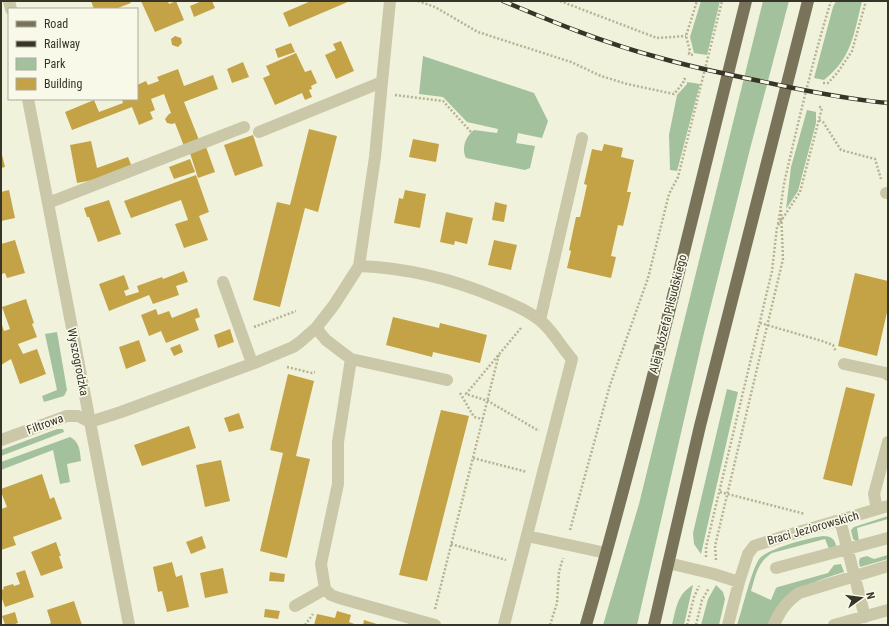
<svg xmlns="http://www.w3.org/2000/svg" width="889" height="626" font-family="'Roboto Condensed',sans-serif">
<rect width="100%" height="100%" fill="#f1f2dc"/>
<path fill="#a3c19c" d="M701 1H720L707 55 694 53 690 37Z
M763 1H789L750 149 703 337 637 625H603L639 504Z
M836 1H862C854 33 852 58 824 80L814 78 833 7Z
M423 56 534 93 548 121 542 138 518 133 516 143 535 146 530 168 525 170 466 158C461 148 466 136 474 130L497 133 498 129 467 122 443 97 419 94Z
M687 82 700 84 677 171 670 170 669 135 677 95 687 84Z
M807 110 816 112V123L798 191 786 209 791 167Z
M57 332 67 390 64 396 44 402 42 396 57 390 45 334Z
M727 389 738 392 701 554 694 544 693 533Z
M57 429H63L64 432 1 456V450Z
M70 437C80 442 80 452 81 461L67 464 70 482 60 484 53 450 1 470V462Z
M888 516V519L857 528 859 541 857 542 853 539 851 530 854 527Z
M823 536C830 536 836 539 836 547L829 549 825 539 772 553C757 563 756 575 751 591L771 600 776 588 778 587 828 573 834 565 841 564 844 572C813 582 779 591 768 625H737C742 611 752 567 760 558 770 548 808 538 823 536Z
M888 555V559L860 567 859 562 860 558 867 556 874 559Z
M693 585 684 625H672C676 609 677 594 693 585Z
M716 585 723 592 725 599 719 625H701L708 599Z"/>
<path fill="#c4a347" d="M91 1H130L131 3 115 9H94Z
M141 1H168L169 4 176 1 184 20 155 32Z
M202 1H212L215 8 194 17 190 6Z
M311 1H350L289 27 283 13Z
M175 36 181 38 182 43 178 47 172 45 171 39Z
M341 41 354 71 336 79 325 55 336 50 333 44Z
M291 43 295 52 278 58 275 49Z
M296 53 305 72 311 70 317 83 311 86 312 89 309 90 312 97 305 100 302 93 275 105 263 78 270 75 266 66Z
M243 62 249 77 232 83 227 69Z
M178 69 184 86 213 75 218 89 184 102 199 140 184 146 175 123 172 124 167 123 165 119 169 114 171 113 164 94 151 99 155 110 150 112 153 119 139 125 132 107 72 130 65 112 94 100 99 112 123 103 122 99H137V85L146 81 148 85 159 81 157 77Z
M309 129 337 136 318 212 305 208 280 307 253 300 277 202 290 205Z
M253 135 263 166 235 176 224 145Z
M413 139 439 144 436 162 409 157Z
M91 141 97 168 128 157 132 167 99 179 77 183 70 145Z
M604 144 623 148 621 157 634 160 627 192H631L623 226 618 225 611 256 616 257 611 278 567 268 571 251 569 250 576 217H580L587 185 584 184 592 149 602 151Z
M206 147 215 172 198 178 190 153Z
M1 151 5 167 1 168Z
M190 159 195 172 174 179 169 167Z
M196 175 209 212 199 216 208 240 184 248 175 224 188 220 181 200 131 218 124 201Z
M9 190 15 218 1 221V192Z
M405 190 426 194 420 228 394 223 399 198 403 199Z
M109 200 121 234 98 242 89 217H87L84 208Z
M495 202 507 205 504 222 492 220Z
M446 212 473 218 467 244 455 241 454 245 440 242Z
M15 240 25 273 7 278 5 273 1 274V244Z
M494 240 517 245 511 270 488 265Z
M184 271 188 282 176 286 179 295 153 304 149 295 109 311 99 284 124 275 129 289 124 291 126 296 139 292 137 286 162 277 163 279Z
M855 273 888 281V308L877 356 838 346Z
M26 299 34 323 32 324 37 337 18 344 23 354 37 349 46 374 20 384 11 359 1 365V322L4 331 10 329 2 307Z
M197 308 200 317 195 319 199 330 166 343 161 331 149 336 141 315 156 309 158 315 169 311 172 318Z
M393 317 439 328 440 323 487 335 480 363 433 352 432 357 386 345Z
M230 329 234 342 218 348 214 335Z
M139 340 146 361 126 369 119 347Z
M180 344 183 352 174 356 170 348Z
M288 374 314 381 296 456 310 459 287 558 260 551 283 453 270 450Z
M846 387 875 394 852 486 823 479Z
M441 410 469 416 427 581 399 575Z
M239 413 244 428 229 432 224 418Z
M189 426 196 448 142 466 134 445Z
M221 460 230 501 205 507 196 465Z
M42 474 50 499 54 497 62 519 13 537 16 545 1 550V509L7 507 1 492V489Z
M202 536 206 548 191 554 186 542Z
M56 542 61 556H59L63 568 41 576 31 552Z
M172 562 176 577 182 575 189 607 167 612 162 591 158 592 153 567Z
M223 568 228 593 205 598 200 573Z
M25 570 34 597 5 607 1 596V590L4 589 3 587 13 584 14 586 20 584 16 573Z
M270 572 285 574 284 582 269 581Z
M74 601 82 625H49V624L51 623 47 610Z
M265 609 280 611 278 619 264 617Z
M337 611 351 615 349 622 357 625H314L317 614 335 618Z
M15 612 18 623 12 625H5L2 616Z
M364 620 380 625H363Z"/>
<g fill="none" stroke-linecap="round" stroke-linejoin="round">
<path stroke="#b6b392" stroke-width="2.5" stroke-dasharray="2 2" stroke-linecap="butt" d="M418 1 435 7 478 32 571 62 601 76 627 84 674 94 683 83 684 79H687
M560 1 657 38 686 36
M693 55 689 54 690 51 686 36 697 1
M823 83H828L838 72 852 51 866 1
M395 95 443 101 471 132
M819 120 823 122 841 150 875 159 881 179
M778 224C781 209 782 194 785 179 799 119 813 59 831 1
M760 323 822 341 833 345 836 352
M254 327 296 311
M521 328 466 394 488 401 539 431
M287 367 312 373 315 372
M460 393 474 417 483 419
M473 458 527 472
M720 492 805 514
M570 530 610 385 648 278 669 194 678 177 722 1
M451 544 506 560
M706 557V547L772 271 777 227 800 192 822 108 818 106
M716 560 715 546 783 259 781 210
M435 609 499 354
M305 625 313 614
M550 625 557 603 559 572 563 558
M687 625 694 597 699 586
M696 625 702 600 709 588"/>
<path stroke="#cac8a8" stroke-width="12" d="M9 1 11 9
M28 99 129 625
M259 132 382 82 390 1
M886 193H888
M48 203 244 127
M359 266 375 157 382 82
M223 282 252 363
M540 320 582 138
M316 328 326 340 351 359 338 442V484L321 564 325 589 331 595 339 598 435 625
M351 359 447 380
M844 364 886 373 888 375
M90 422 121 412 257 362 293 347 300 342 316 328 334 305 359 266C408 268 450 278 495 297 512 304 530 311 543 323 554 333 562 348 572 359L504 625
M1 440 67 416H78L90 422
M877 509 874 494 888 442
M840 520 865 617
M527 536 606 553
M668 563 714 574 739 582 748 554 754 546 785 536 888 506
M776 568 888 538
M295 606 325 589
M728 625 739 582
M774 625C780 611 786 602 799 593L888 566
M834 625 888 610"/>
<path stroke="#787359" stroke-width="12" d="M586 625C645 419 694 209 746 1
M654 625 700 426 808 1"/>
<g stroke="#373428" stroke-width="4.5">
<path id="rail" d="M503 1C553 22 604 43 657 57 691 67 725 74 760 81 802 90 845 99 888 103"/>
</g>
<use href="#rail" stroke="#f9f9e9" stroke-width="3" stroke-dasharray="9" stroke-linecap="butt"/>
</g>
<g text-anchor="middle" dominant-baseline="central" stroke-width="3.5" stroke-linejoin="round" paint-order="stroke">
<g font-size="12" fill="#373428" stroke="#f9f9e9">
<text transform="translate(668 314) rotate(-76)">Aleja Józefa Piłsudskiego</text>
<text transform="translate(78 362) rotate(79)">Wyszogrodzka</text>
<text transform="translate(45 424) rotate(-20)">Filtrowa</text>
<text transform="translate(813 528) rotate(-16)">Braci Jeziorowskich</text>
</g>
</g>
<rect width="889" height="626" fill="none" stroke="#373428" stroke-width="4"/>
<rect x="8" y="8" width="130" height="92" fill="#f9f9e9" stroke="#abaa9c"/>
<rect x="16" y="21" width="20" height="6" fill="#787359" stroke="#abaa9c"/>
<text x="44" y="28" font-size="12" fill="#373428">Road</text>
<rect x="16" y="41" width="20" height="6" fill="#373428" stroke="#abaa9c"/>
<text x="44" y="48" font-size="12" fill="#373428">Railway</text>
<rect x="16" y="58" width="20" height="12" fill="#a3c19c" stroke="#abaa9c"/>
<text x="44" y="68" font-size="12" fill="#373428">Park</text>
<rect x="16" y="78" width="20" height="12" fill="#c4a347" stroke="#abaa9c"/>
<text x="44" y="88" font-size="12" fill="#373428">Building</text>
<g transform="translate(861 598) rotate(76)" stroke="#f9f9e9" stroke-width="3" paint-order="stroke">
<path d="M0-3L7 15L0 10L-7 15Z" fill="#373428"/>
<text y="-6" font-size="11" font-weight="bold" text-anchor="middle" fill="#373428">N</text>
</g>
</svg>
